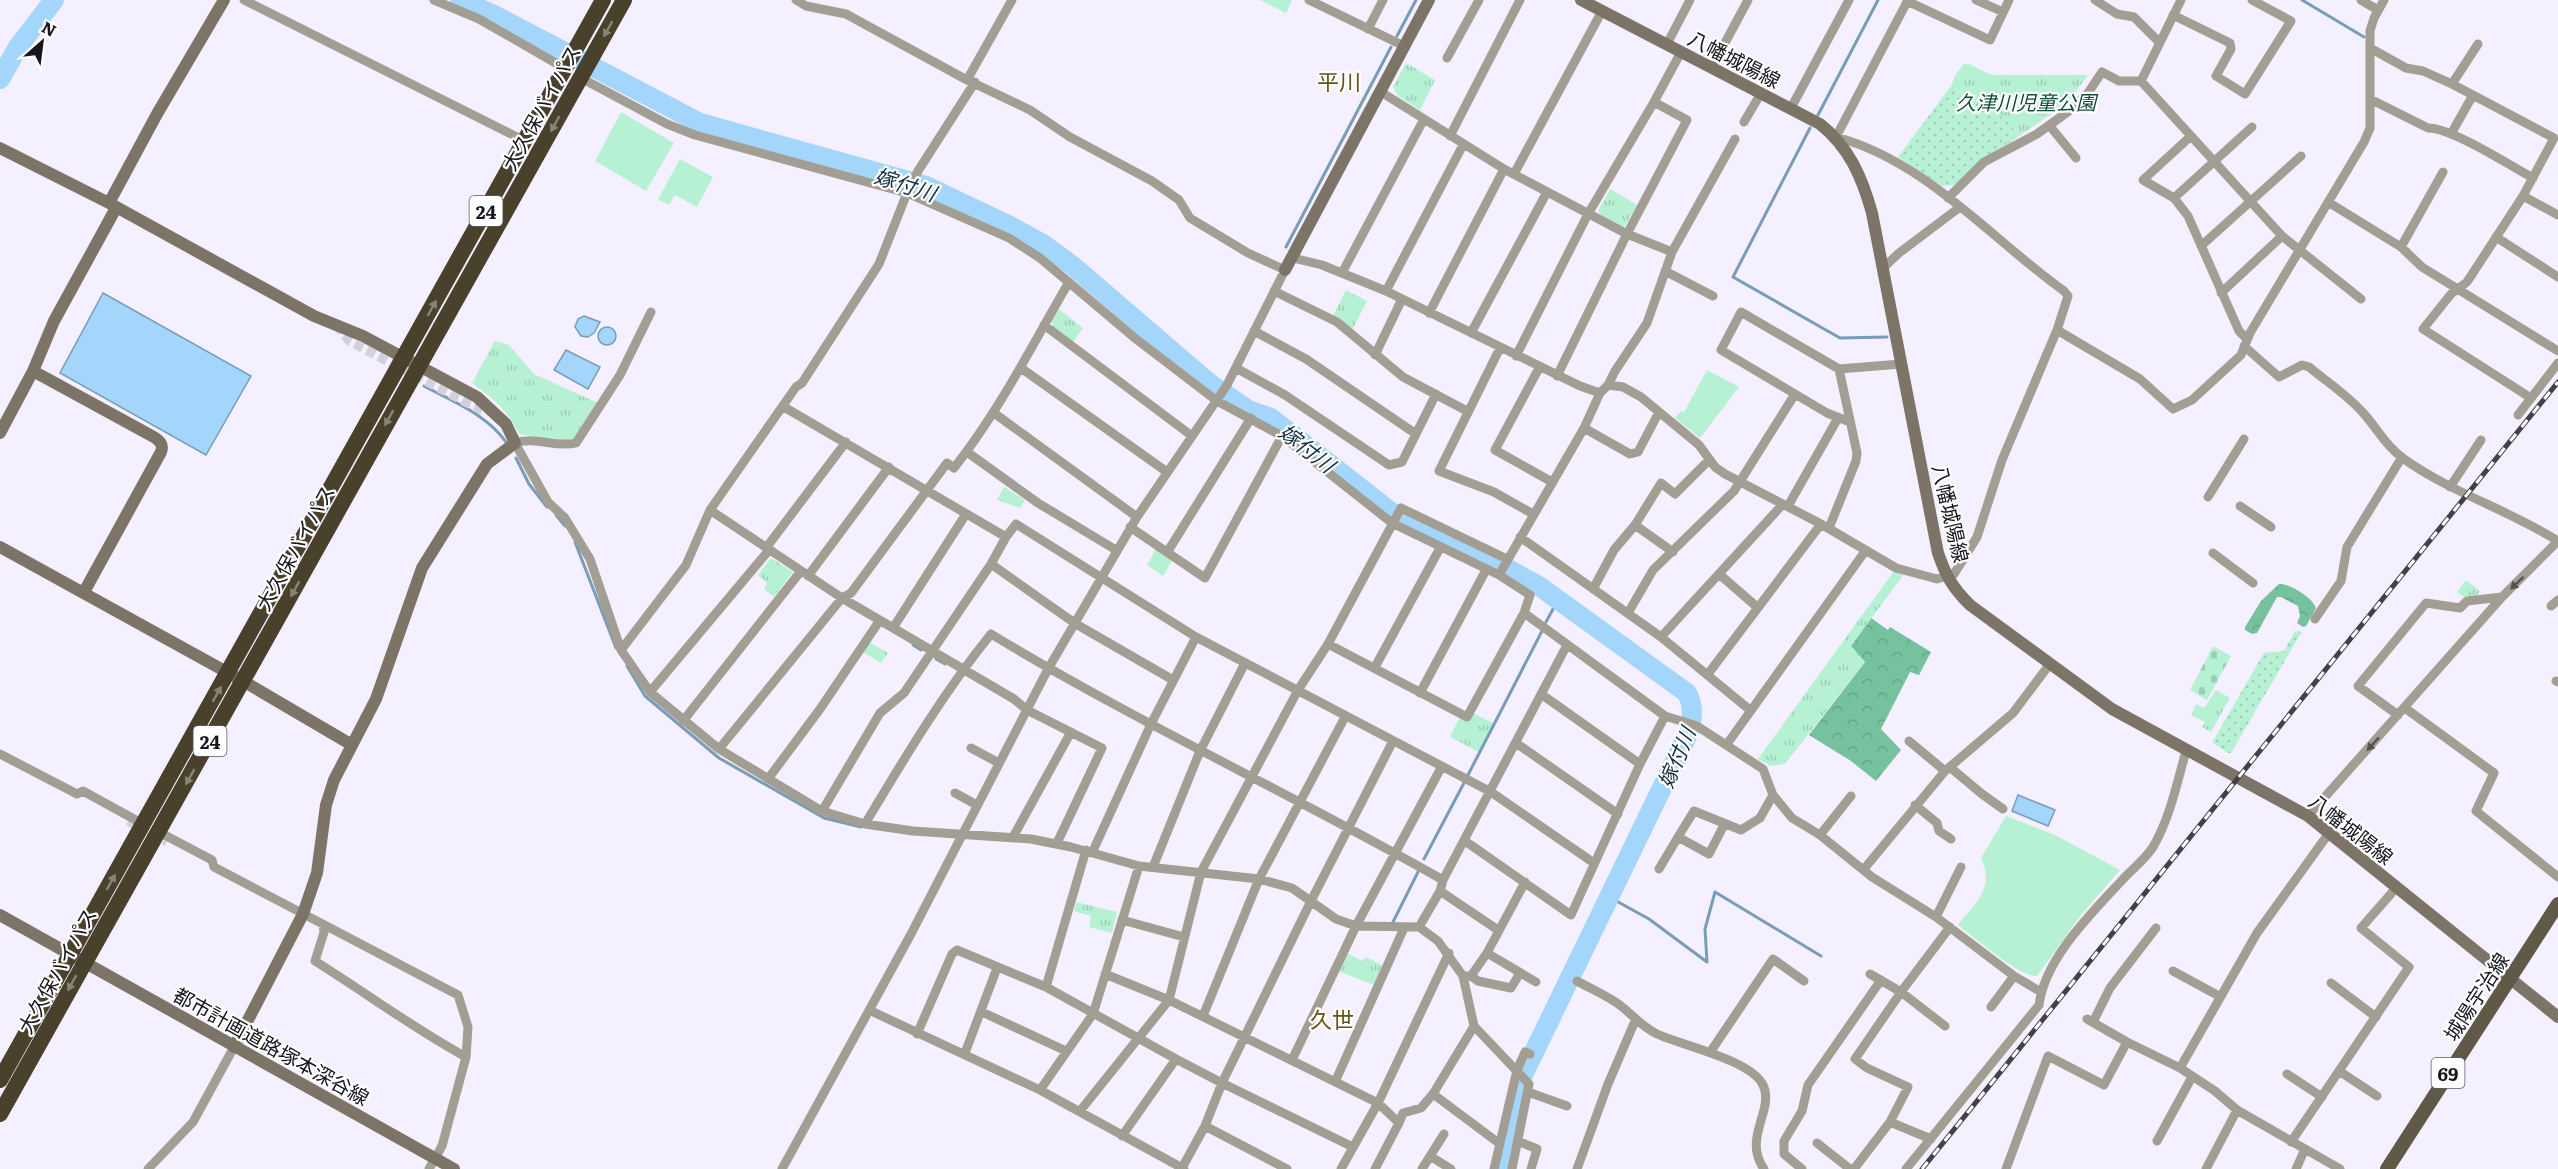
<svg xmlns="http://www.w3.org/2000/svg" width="2558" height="1169" font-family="Literata,'Noto Sans JP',serif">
<defs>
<pattern id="grass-dots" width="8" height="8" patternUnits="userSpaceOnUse" patternTransform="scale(1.5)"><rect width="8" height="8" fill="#b7f1d3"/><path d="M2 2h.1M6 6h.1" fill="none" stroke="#9dceb5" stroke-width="1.8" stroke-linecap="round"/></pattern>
<pattern id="forest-crowns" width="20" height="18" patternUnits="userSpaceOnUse" patternTransform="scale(1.5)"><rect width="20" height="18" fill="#76c19e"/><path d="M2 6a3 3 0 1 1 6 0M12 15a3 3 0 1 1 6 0" fill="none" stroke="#65a588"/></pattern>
<pattern id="cemetery-stones" width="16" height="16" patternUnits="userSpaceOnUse" patternTransform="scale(1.5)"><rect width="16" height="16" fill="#b7f1d3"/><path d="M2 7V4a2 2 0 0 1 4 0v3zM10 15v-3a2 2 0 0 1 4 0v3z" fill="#9dceb5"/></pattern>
<pattern id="park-tufts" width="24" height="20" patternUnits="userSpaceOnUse" patternTransform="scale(1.5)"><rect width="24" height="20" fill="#b7f1d3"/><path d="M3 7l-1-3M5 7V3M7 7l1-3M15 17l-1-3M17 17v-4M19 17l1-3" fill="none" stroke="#9dceb5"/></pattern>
</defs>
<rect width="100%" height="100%" fill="#f4f0ff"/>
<path fill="url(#grass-dots)" d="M1951 86 2016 125 2002 148 1983 157 1955 185 1942 186 1898 157Z
M2295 631H2300L2301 633 2231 753H2228L2213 743V741L2264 653 2284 651Z"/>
<path fill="url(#forest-crowns)" d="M2279 584C2290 583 2313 598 2316 608L2306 626 2303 627 2297 623 2300 616 2298 606 2281 597H2277L2257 633 2252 634 2245 630V627L2261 601Z
M1871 618 1888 630 1890 627 1931 652 1919 675 1910 672 1881 729 1901 750 1876 781 1851 761 1809 735 1865 662 1851 646Z"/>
<path fill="url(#cemetery-stones)" d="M2213 646 2231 656 2207 700 2190 690Z"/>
<path fill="url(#park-tufts)" d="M1260 0H1292L1286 13Z
M1406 63 1435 80 1420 110 1398 96 1393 87Z
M1964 64H1969L1991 75H2088L2067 103 2002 148 2016 125 1951 86 1956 74Z
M1610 189 1637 205 1625 226 1621 227 1600 216 1598 211Z
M1346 290 1367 301 1352 330 1333 316Z
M1057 308 1083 328 1073 342 1053 328 1052 318Z
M495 341 509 345 534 374 598 403 580 434 572 441 519 434C508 410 492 398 472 383Z
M1004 487 1025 500 1020 508 997 500Z
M1157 547 1174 558 1163 576 1147 565Z
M771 558 793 572 774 597 764 589 767 583 758 575Z
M1894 571 1904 574 1851 646 1865 662 1785 764 1771 766 1758 759Z
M2466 580 2480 591 2477 595 2464 597 2457 592Z
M869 642 888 653 881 663 863 652Z
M2216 690 2230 698 2211 732 2202 727 2205 722 2191 715 2196 704 2204 708Z
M1473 713 1493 723 1479 752 1450 737 1460 717 1468 721Z
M1076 902 1117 912 1112 933 1089 927 1091 916 1074 911Z
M1347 953 1362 961 1366 957 1382 965 1374 985 1338 971Z"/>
<path fill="#b7f1d3" d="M621 112 674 143 646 191 595 161Z
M680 159 713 177 697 207 675 195 669 205 658 199Z
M1707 370 1739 387 1700 438 1675 418 1681 411 1684 412Z
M2006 816 2055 835 2120 870 2081 915 2037 976C2019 977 1974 937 1958 925 1976 902 1995 888 1981 858Z"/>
<path fill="#a3d6fa" stroke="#799cb8" stroke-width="1.5" d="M103 293 251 376 206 455 60 373Z
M584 316 600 322 594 333 588 337 581 336 575 327 578 319Z
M598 336a9 9 0 1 1 18 0a9 9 0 1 1-18 0Z
M566 350 600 367 588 389 554 370Z
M2018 795 2055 810 2048 826 2012 811Z"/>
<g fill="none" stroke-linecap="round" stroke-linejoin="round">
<path stroke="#799cb8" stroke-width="3" d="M2302 0 2364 37
M1397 36 1416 0
M1818 115 1878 0
M1810 128 1733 277 1840 338 1887 337
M1286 247 1391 47
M424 386C454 402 486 414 506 442
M516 458 529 484 547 507
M556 515 565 526
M575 542 616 648
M1546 622 1558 600
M913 645 921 650
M936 659 945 664
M627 666 645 696 719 758 824 818 861 827
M1468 775 1542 631
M1424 859 1465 781
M1611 898 1649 919 1707 962 1705 929 1715 892 1821 956
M1393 922 1419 870"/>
<path stroke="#a3d6fa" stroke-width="20" d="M460 0 494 15 700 123 926 186 1006 224 1043 244 1073 266 1209 383 1248 410 1271 418 1400 519 1491 560 1539 586 1687 693C1694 706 1692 716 1690 730L1521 1079 1504 1169
M0 79 18 47 54 0"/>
<path stroke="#d3cfdd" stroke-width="9" stroke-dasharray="9 4.5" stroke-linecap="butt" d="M336 325 349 341 469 404 483 411H492
M128 821 167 842"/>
<path stroke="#a29e94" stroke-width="9" d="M244 0 525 141
M434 0 479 19 566 69
M1309 0 1404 46
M1976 0 2003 12
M2095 0 2117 14 2134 17 2159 42
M2361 0 2378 10
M1907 1 1990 40 2009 0
M2173 15 2230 43 2231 49 2216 76 2245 94 2291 21 2252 0
M1368 29 1383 0
M1667 44 1690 0
M2370 48 2406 68 2423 71 2452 84 2554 138 2523 196 2467 282 2451 294 2423 329 2531 398
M1447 58 1479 0
M1712 67 1748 0
M581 78 667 124 695 135 907 193 1009 238 1040 258 1136 339 1217 401 1282 436 1392 523 1499 575 1530 595 1524 613 1665 716 1697 726 1763 769 1773 795 1792 818 1820 835 1872 877 1936 917 2014 976 2041 992
M967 80 1012 0
M2141 81 2181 0
M2452 84 2478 44
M1381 92 1504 169 1627 234 1672 252 1647 323 1615 371 1608 385
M2370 99 2428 128C2452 128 2509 165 2533 178
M1791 108 1849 0
M1744 122 1761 93
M2049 125 2076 158
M2451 134 2473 95
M1450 136 1520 0
M2191 136 2143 180 2174 198 2188 216 2239 331 2247 339
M1514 174 1602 11
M2523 196 2558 215
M1948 198 1984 162 2037 134 2069 111 2088 93 2102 72 2119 81H2141L2282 236 2361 299
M2174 198 2252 127
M2328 202 2401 247 2422 267 2558 351
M2496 237 2558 277
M2201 246 2301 156
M2401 247 2443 172
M1672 252 1735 139
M1293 258 1322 265 1386 291 1580 386 1600 393 1608 385 1623 387 1641 397 1699 445 1715 467 1725 474 1821 524 1896 568 1937 579 1954 574 1977 537 2002 460 2057 330 2068 296 2064 291C1991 239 1926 161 1836 137L1908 0
M1883 268 1899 253 1960 207
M1665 271 1713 296
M1342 273 1424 119
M1274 291 1337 322 1403 377 1467 411
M1386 291 1463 145
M2221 293 2282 236
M651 312 620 375 576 443C556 448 535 436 515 443L548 502 565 518 590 559 621 650 650 692 719 749 822 811 865 824 913 831 1031 839 1071 847 1139 866 1259 879 1292 888 1336 919 1356 926 1419 927 1438 941 1463 976 1474 1026 1529 1084 1512 1169
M1429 313 1504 169
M1044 325 1192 436
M2057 330 2140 379 2173 409 2192 400 2241 355 2250 333 2364 142 2370 128V31L2374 18 2384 0
M1254 331 1306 359 1416 434
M1471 333 1547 192
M2244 346 2279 377 2302 365 2309 367C2327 382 2349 396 2365 415 2378 430 2387 447 2404 459 2452 493 2509 510 2558 541
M1500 348 1439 471 1494 492 1533 514
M1375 355 1402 299
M1516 356 1588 214 1654 102 1681 52
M1021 368 1167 472
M1236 368 1285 395 1389 465 1402 462 1436 394
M1539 368 1495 450 1552 482
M1839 369 1741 312 1721 350 1827 413 1850 422
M1557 376 1627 234 1687 120 1654 102
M784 407 1006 537 991 564 904 693 880 713 822 811
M994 413 1137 517
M2518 415 2558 363
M1584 428 1630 454 1638 452 1659 412
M967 452 1038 503 1116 550
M2450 487 2481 440
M2208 497 2244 439
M1788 506 1838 418
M2240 506 2271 527
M710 510 842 598 1014 699 1027 710 1102 748 1057 843
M1130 527 1205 578 1282 436
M1829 528 1856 461 1857 453 1839 369 1901 364
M1006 537 1016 524 1196 637 1491 792 1594 863
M1520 537 1661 637 1750 710
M766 548 846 442
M1168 551 1251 418
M1673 552 1635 525 1661 483 1675 494 1709 460
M2213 553 2253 583
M991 564 1076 624 1173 680
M1719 574 1757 607
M1499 575 1584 428 1600 393
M808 576 889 467
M1593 589 1614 550 1635 525
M2551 606 2558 600
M1628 613 1653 570 1734 491 1795 394
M2315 619 2341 581 2347 547 2402 457
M893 628 966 514
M1661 637 1783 504
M1328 644 1467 717 1524 613
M621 650 686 565 710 510 796 387 802 383 879 264 907 193 918 171 975 82
M1375 667 1440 548
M1708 674 1821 524
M2556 681 2558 682
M650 692 769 550
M1420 693 1486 570
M1541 694 1640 764
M2405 708 2494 773 2476 811 2558 877
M2398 715 2358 686 2426 603 2460 608 2467 601 2502 597
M683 721 801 571
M1909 741 1945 771
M1516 743 1618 814
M1727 744 1866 550
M971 748 999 763
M719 749 842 598 851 593 947 463 954 468C1000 410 1032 345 1069 282
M0 754 77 794 83 791 143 824
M1951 768 1982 794 2003 809
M768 779 820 709 880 620
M955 793 977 805
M1915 805 1937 823 1939 831 1951 839
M2308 816 2502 597 2558 541
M865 824C904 759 943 693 991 634 1138 723 1294 795 1443 880
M1724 825 1709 854 1678 837 1694 811 1741 830 1760 818 1773 795
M159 832 212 860 214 867 458 995 468 1027 466 1057 442 1146 429 1169
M1820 835 1851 796
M1013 837 1071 732
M1465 841 1571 915 1640 764 1665 716
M1092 853 1151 724 1196 637
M1153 867 1200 751 1245 663
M1659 869 1678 837
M1864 869 1945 771 2013 713 2049 665
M1440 891 1498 930
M1936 917 1961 867
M1122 920 1184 937
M323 924 324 932 315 961C366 993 413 1028 466 1057
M1419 927 1440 891 1443 880 1567 645
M1487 953 1536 982
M2173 971 2219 996
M1105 974 1169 1000 1201 872 1298 690 1328 644 1401 508 1507 559
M1870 974 1901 992 1945 1026
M1463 976H1471L1487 953 1525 882
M1471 976 1478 981 1511 988 1520 973
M1577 981C1591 989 1608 996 1621 1006 1634 1016 1641 1026 1657 1034 1681 1045 1751 1060 1763 1085 1775 1110 1742 1138 1764 1169
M2331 983 2376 1017
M1046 987 1086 850
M1991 1007 2014 976
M869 1010 1040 1090 1184 1169
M982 1012 1066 1051
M1203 1016 1259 879 1345 717
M2087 1019 2127 1042 2180 1068 2215 1091 2237 1110 2340 1169
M2093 1022 2110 988 2156 928
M917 1034 952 954 957 950 1046 987 1176 1059
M1711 1051 1773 959 1804 981
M965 1053 997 968
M1292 1060 1356 926 1442 766
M2180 1068 2257 933 2329 833
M2339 1071 2377 1096
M2287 1074 2322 1097
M1335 1082 1404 928
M1040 1090 1093 1014 1139 866
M1528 1092 1567 1106
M1433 1094 1500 1144
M1080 1111 1169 1000 1378 1103 1399 1123 1403 1113 1421 1108 1433 1094 1474 1026
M1890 1122 1931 1139
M1122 1136 1176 1059 1222 1083 1205 1126 1287 1169
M1518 1141 1537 1149 1531 1169
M2157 1141 2192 1077
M2291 1142 2409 967 2361 928 2396 888
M1817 1143 1850 1169
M1353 1147 1222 1083 1311 901 1393 741
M1430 1156 1451 1169
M1182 1168 1205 1126
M148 1169 193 1122 234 1047
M782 1169 911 934 1048 669 1137 517 1227 385 1285 270 1248 253 1190 218 1179 200 1152 181 1070 137 1030 110 967 80 846 14 806 6 796 0
M1341 1169 1378 1103 1449 953
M1375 1169 1399 1123
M1422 1169 1444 1134
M1494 1169 1517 1070 1525 1052 1530 1054
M1577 1169 1608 1084 1635 1021
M1802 1169 1784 1154V1141L1802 1111 1808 1085 1881 980
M1854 1169 1890 1122 1908 1087 1867 1068 1855 1059 1901 992 1950 927
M1906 1169 2039 1005C2045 957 2094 911 2125 877 2134 868 2146 858 2153 847 2170 818 2177 783 2186 751
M2006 1169 2048 1056 2104 1085 2127 1042
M2206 1169 2237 1110
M2296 1169 2305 1149"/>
<path stroke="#7c7567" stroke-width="12" d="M1581 0 1820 124C1849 147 1862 177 1872 213L1938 553C1946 576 1952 587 1970 605L2112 709 2308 816 2558 1017
M0 148 109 203 314 316 363 336 477 397 506 424 515 443 487 464 422 568 376 699 334 780 326 805 317 873 303 914 234 1047
M109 203 157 114 224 0
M1285 270 1429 0
M33 371 152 436C159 440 164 444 161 452L84 592
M0 433 33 371 54 321 116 208
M0 547 243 681 352 745
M0 915 454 1169"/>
<path stroke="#615947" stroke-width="14" d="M2387 1169 2558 904"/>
<path stroke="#4a412d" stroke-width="16" d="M0 1080 603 0
M0 1114 624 0"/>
<g stroke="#424049" stroke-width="5">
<path id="rail" d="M1922 1169 2558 382"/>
</g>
<use href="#rail" stroke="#fff" stroke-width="3" stroke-dasharray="9" stroke-linecap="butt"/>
</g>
<defs><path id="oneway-solid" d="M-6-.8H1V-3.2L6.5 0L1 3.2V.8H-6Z" transform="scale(1.5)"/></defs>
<g fill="#898476">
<use href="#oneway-solid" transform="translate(608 29) rotate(119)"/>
<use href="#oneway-solid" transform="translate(555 124) rotate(119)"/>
<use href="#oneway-solid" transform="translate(432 308) rotate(-61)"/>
<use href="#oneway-solid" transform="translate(389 418) rotate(119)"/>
<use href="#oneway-solid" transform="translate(295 589) rotate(119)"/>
<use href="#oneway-solid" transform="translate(217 694) rotate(-61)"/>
<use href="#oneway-solid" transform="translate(190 777) rotate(119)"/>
<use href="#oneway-solid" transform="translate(111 882) rotate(-61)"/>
<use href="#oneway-solid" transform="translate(72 983) rotate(119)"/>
</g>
<g fill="#565353">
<use href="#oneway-solid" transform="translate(2517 583) rotate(137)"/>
<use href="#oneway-solid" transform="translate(2373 744) rotate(132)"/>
</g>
<g text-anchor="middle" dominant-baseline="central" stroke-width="4.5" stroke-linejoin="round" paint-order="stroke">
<g fill="#fff" stroke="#5d5b61" stroke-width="1.5">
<rect x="469.5" y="196" width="33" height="30" rx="4.5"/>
<rect x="193.5" y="726" width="33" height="30" rx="4.5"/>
<rect x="2431.5" y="1058" width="33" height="30" rx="4.5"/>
</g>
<g font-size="18" font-weight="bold" fill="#17151d">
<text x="486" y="211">24</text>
<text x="210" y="741">24</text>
<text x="2448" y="1073">69</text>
</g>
<g font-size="20" fill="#17151d" stroke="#fff">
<text transform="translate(1735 58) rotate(27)">八幡城陽線</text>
<text transform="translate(540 107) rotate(-61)">大久保バイパス</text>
<text transform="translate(1952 513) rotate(77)">八幡城陽線</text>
<text transform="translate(294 547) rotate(-61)">大久保バイパス</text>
<text transform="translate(2352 828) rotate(38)">八幡城陽線</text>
<text transform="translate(56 970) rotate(-61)">大久保バイパス</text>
<text transform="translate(2475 996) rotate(-57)">城陽宇治線</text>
<text transform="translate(272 1045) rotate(29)">都市計画道路塚本深谷線</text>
</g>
<g font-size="20" font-style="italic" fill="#104d35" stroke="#fff">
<text x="2026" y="101">久津川児童公園</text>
</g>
<g font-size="21" font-style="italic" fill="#143144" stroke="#fff">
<text transform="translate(906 183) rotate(18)">嫁付川</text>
<text transform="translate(1308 447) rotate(38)">嫁付川</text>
<text transform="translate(1675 757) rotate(-67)">嫁付川</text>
</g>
<g font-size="22" fill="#655216" stroke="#fff">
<text x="1339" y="80">平川</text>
<text x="1332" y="1018">久世</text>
</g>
</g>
<g transform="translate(42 42) rotate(28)" stroke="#ffffff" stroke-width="4.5" paint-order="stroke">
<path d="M0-4.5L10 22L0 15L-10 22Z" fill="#17151d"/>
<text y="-9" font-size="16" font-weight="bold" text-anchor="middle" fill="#17151d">N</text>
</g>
</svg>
